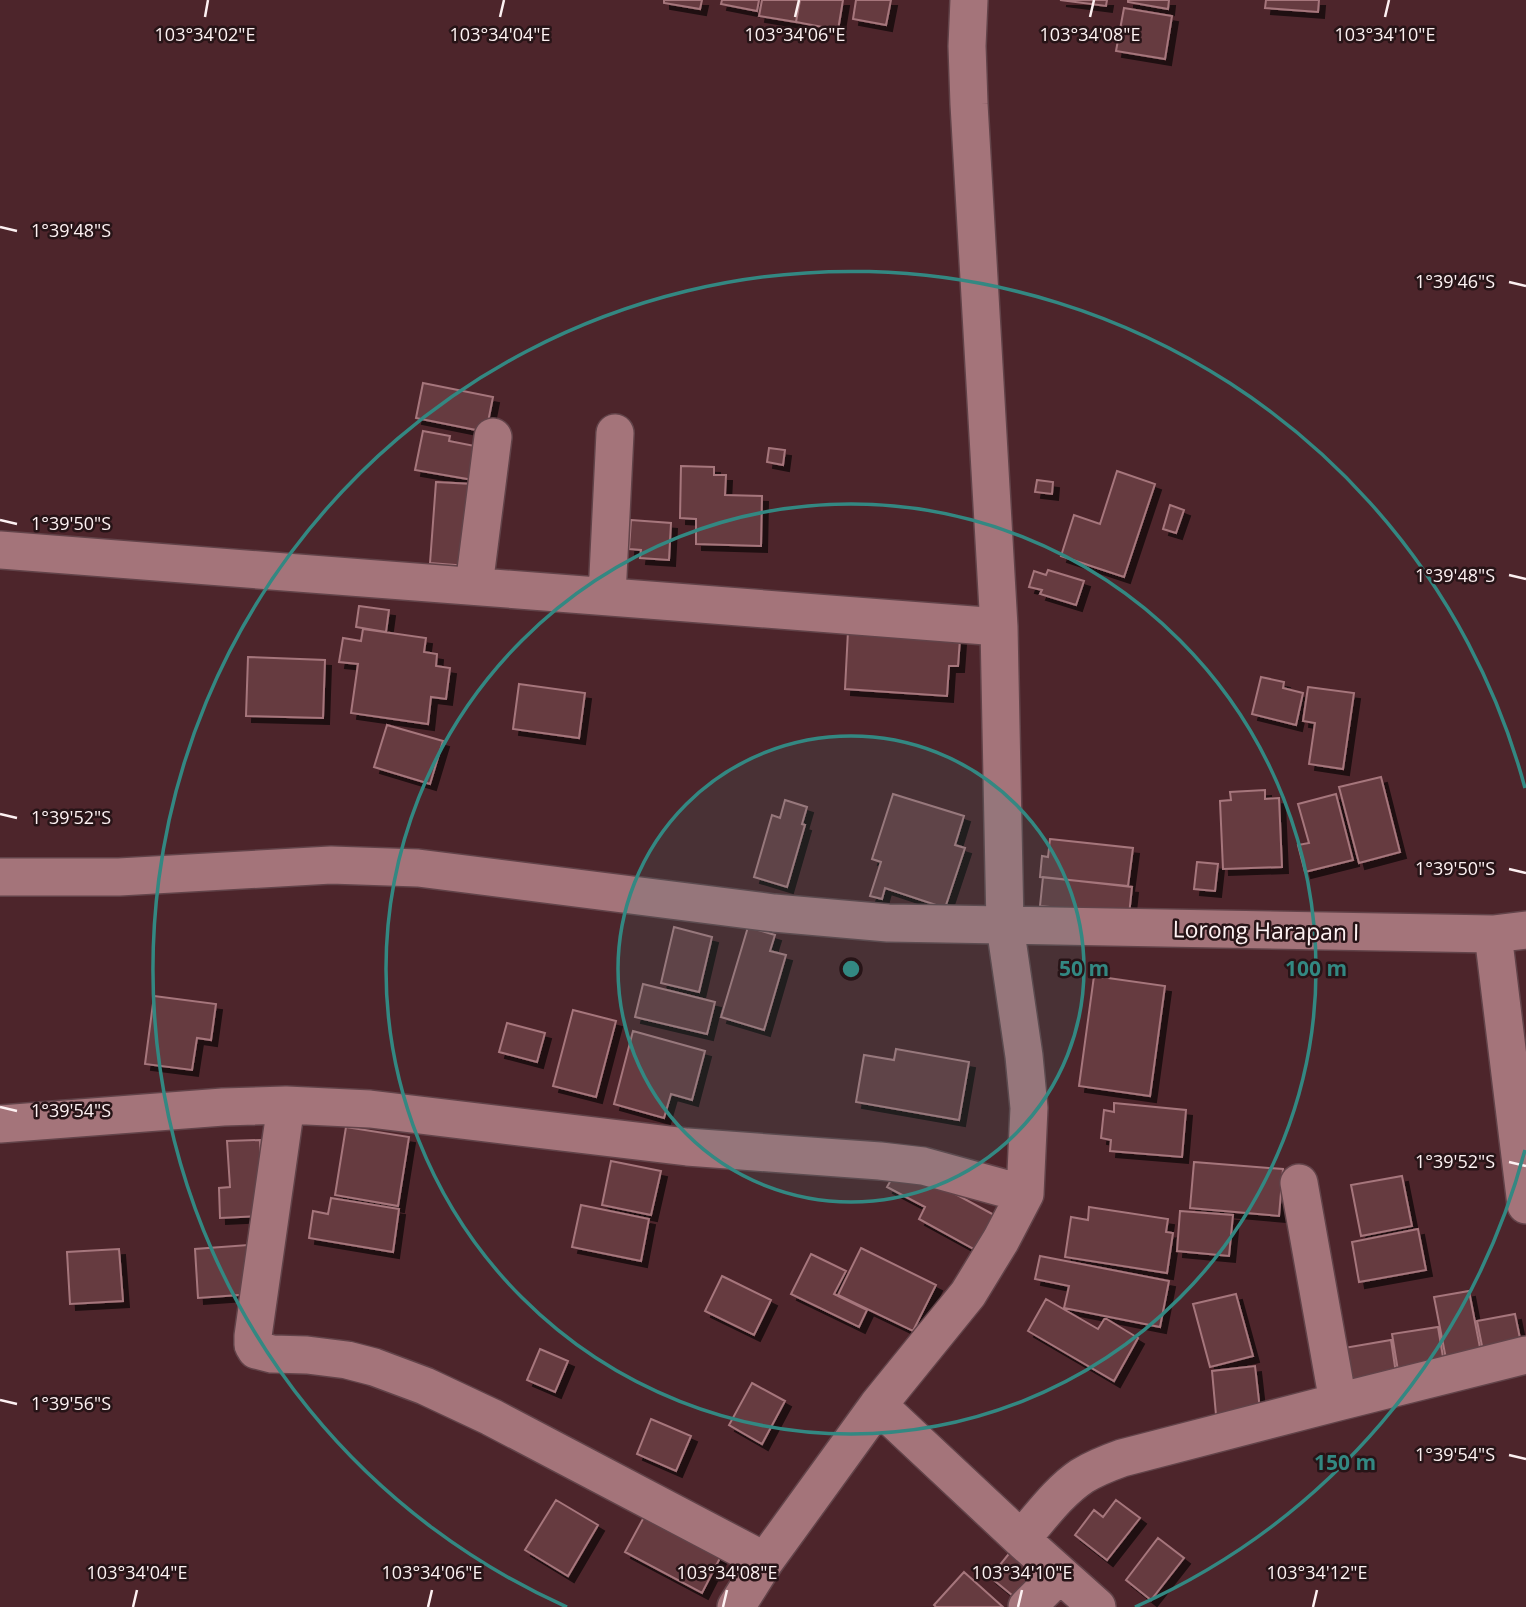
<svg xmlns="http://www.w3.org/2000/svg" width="1526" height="1607" font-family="'Open Sans',sans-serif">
<defs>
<filter id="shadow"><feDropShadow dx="6" dy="6" stdDeviation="0" flood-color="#0009"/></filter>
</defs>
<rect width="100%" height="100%" fill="#4d252b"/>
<path fill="#663b41" stroke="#a6767c" stroke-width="2" filter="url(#shadow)" d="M664 0H702L700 9 664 3Z
M722 0H759L757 11 721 4Z
M762 0H800L796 22 759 16Z
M800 0H843L838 30 796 22Z
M856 0H891L886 25 853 19Z
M1060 0H1107L1106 6Z
M1128 0H1169L1168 9 1128 2Z
M1266 0H1319L1318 12 1265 8Z
M1124 8 1172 16 1165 59 1116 51Z
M423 383 493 397 486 432 416 418Z
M423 431 450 436 449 441 485 448 479 481 415 470Z
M769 448 785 450 783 465 767 462Z
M681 466 714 467V475H726L725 495 762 496 761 546 696 544V519L680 518Z
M1117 471 1155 484 1124 577 1061 556 1074 515 1100 524Z
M1037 480 1053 482 1052 494 1035 492Z
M436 482 473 484 468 566 430 563Z
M1170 505 1184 510 1176 533 1163 529Z
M631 520 671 523 669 560 640 558 641 550 629 549Z
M1048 570 1084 581 1076 605 1040 594 1042 590 1029 587 1034 571 1046 575Z
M359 606 389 610 386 632 356 627Z
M363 629 426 638 424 652 437 654 436 666 450 668 446 699 431 697 428 724 351 713 358 664 339 662 343 638 361 641Z
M848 631 960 639 958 666H949L947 696 845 689Z
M248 657 325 660 323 718 246 716Z
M1261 677 1284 682 1283 688 1303 693 1296 725 1252 714Z
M519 684 585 693 579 738 513 729Z
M1308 687 1354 693 1343 769 1309 764 1315 723 1303 721Z
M387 725 443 741 430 784 374 767Z
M1381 777 1400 852 1359 863 1339 787Z
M1265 790V799L1279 798 1282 867 1223 869 1220 801 1231 800 1230 792Z
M893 794 964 816 955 845 965 848 945 908 885 888 882 899 870 896 881 862 872 859Z
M1336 794 1353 860 1305 872 1298 845 1309 843 1298 804Z
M785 800 807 807 802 824 805 825 787 887 754 877 772 815 780 818Z
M1050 839 1133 848 1128 886 1040 877 1042 856 1048 857Z
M1197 862 1218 864 1215 891 1194 889Z
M1043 877 1132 887 1129 915 1040 906Z
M674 927 712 937 699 992 661 983Z
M748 927 775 935 770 951 786 955 764 1030 721 1017Z
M1094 976 1165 986 1150 1096 1079 1086Z
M643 984 715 1002 707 1034 635 1017Z
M154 996 216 1004 211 1040 197 1038 192 1070 145 1064Z
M573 1010 616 1021 596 1097 553 1086Z
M507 1023 545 1033 537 1062 499 1052Z
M633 1031 705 1051 692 1100 671 1094 664 1118 614 1104Z
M896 1049 969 1062 959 1120 856 1102 864 1055 894 1060Z
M1114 1103 1186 1110 1182 1157 1110 1151 1111 1140 1101 1138 1104 1110 1114 1112Z
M346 1127 409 1137 398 1206 335 1195Z
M260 1140 263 1216 220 1218 219 1188 230 1187 227 1141Z
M611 1161 661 1171 651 1215 602 1205Z
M1194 1162 1283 1169 1279 1216 1190 1208Z
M900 1164 996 1216 977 1251 919 1219 925 1207 887 1187Z
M1402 1176 1412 1226 1361 1236 1351 1185Z
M331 1198 399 1209 393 1252 309 1238 313 1211 328 1214Z
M581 1205 649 1219 641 1261 572 1247Z
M1089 1207 1168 1219 1166 1232 1173 1233 1167 1273 1065 1257 1071 1217 1088 1220Z
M1180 1211 1233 1215 1229 1256 1177 1251Z
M1418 1229 1426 1270 1359 1282 1352 1242Z
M248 1245 252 1294 198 1298 195 1249Z
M861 1248 936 1285 913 1331 838 1295Z
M119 1249 123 1301 70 1304 67 1252Z
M811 1254 846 1271 834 1294 867 1310 859 1327 791 1294Z
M1040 1256 1169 1281 1160 1327 1064 1308 1069 1286 1035 1279Z
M722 1276 771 1300 754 1335 705 1311Z
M1469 1291 1482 1358 1447 1364 1434 1297Z
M1236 1294 1253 1356 1210 1367 1193 1304Z
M1046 1299 1098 1329 1105 1318 1138 1338 1114 1381 1028 1331Z
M1515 1314 1522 1348 1484 1356 1477 1321Z
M1438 1327 1445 1369 1399 1377 1392 1334Z
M1391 1340 1397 1380 1351 1388 1344 1348Z
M540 1349 568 1361 555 1392 527 1380Z
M1255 1366 1260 1410 1216 1415 1212 1371Z
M752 1383 785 1401 762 1444 729 1425Z
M651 1419 691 1436 676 1471 637 1454Z
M556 1500 598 1525 568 1576 525 1550Z
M1116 1500 1140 1518 1107 1560 1075 1535 1094 1510 1103 1517Z
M644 1517 720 1558 702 1593 625 1552Z
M1158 1538 1184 1558 1151 1600 1126 1580Z
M1012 1550 1047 1578 1024 1605 990 1577Z
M964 1572 1003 1607H936L934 1605Z"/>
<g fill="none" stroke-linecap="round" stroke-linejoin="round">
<g stroke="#624349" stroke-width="40">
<path id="minor" d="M0 550 999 627
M474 586 493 437
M607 596 615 433
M0 877H119L331 865 418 868 774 913 888 923 1493 934 1526 930
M1493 934 1526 1205
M286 1105 253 1336V1345L256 1350 272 1354 307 1355 347 1360 374 1367 425 1386 491 1417 765 1561
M0 1124 223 1107 286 1105 370 1109 687 1147 880 1161 923 1166 1025 1194
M1299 1183 1338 1402
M878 1405 1021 1539 1097 1607
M1021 1539C1040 1518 1058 1492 1082 1476 1095 1468 1108 1463 1122 1458L1338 1402 1526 1355
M736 1607 765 1561 878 1405 968 1294 1001 1240 1025 1194 1029 1108 1024 1056 1005 926 999 627 969 104 967 46 969 0
M1027 1607 1060 1574"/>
</g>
<use href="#minor" stroke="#a4747a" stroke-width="37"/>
</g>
<path fill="none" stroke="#fdf1f2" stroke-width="2.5" d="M205 17 208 0M500 17 504 0M795 17 799 0M1090 17 1094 0M1385 17 1389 0M0 227 17 231M1509 282 1526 286M0 520 17 524M1509 575 1526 579M0 814 17 818M1509 869 1526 873M0 1107 17 1111M1509 1162 1526 1166M0 1400 17 1404M1509 1455 1526 1459M133 1607 137 1590M428 1607 432 1590M723 1607 727 1590M1018 1607 1022 1590M1313 1607 1317 1590"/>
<circle cx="851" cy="969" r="233" fill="#338882" fill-opacity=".12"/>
<g fill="none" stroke="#338882" stroke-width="3.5">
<circle cx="851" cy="969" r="233"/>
<circle cx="851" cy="969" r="465"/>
<path d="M1525 1150A698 698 0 0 1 1135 1607M567 1607A698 698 0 1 1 1525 788"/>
</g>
<g text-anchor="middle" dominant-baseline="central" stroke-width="5" stroke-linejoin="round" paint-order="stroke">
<g font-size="23" fill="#fdf1f2" stroke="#271417">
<text transform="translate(1266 930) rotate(1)">Lorong Harapan I</text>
</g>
</g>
<g font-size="18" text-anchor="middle" fill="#fdf1f2" stroke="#271417" stroke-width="5" stroke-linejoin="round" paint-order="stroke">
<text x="205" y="41">103°34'02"E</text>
<text x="500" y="41">103°34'04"E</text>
<text x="795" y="41">103°34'06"E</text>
<text x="1090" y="41">103°34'08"E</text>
<text x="1385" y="41">103°34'10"E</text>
<text x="71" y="237">1°39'48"S</text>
<text x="1455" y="288">1°39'46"S</text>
<text x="71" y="530">1°39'50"S</text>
<text x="1455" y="582">1°39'48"S</text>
<text x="71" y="824">1°39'52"S</text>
<text x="1455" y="875">1°39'50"S</text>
<text x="71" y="1117">1°39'54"S</text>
<text x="1455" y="1168">1°39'52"S</text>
<text x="71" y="1410">1°39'56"S</text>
<text x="1455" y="1461">1°39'54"S</text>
<text x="137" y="1579">103°34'04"E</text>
<text x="432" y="1579">103°34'06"E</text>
<text x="727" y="1579">103°34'08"E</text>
<text x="1022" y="1579">103°34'10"E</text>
<text x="1317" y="1579">103°34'12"E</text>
</g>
<circle cx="851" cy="969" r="10" fill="#338882" stroke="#271417" stroke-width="3.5"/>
<g font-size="21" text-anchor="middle" font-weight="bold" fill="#338882" stroke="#271417" stroke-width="5" stroke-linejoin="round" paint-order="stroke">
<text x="1084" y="976">50 m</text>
<text x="1316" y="976">100 m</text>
<text x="1345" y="1470">150 m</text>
</g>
</svg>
